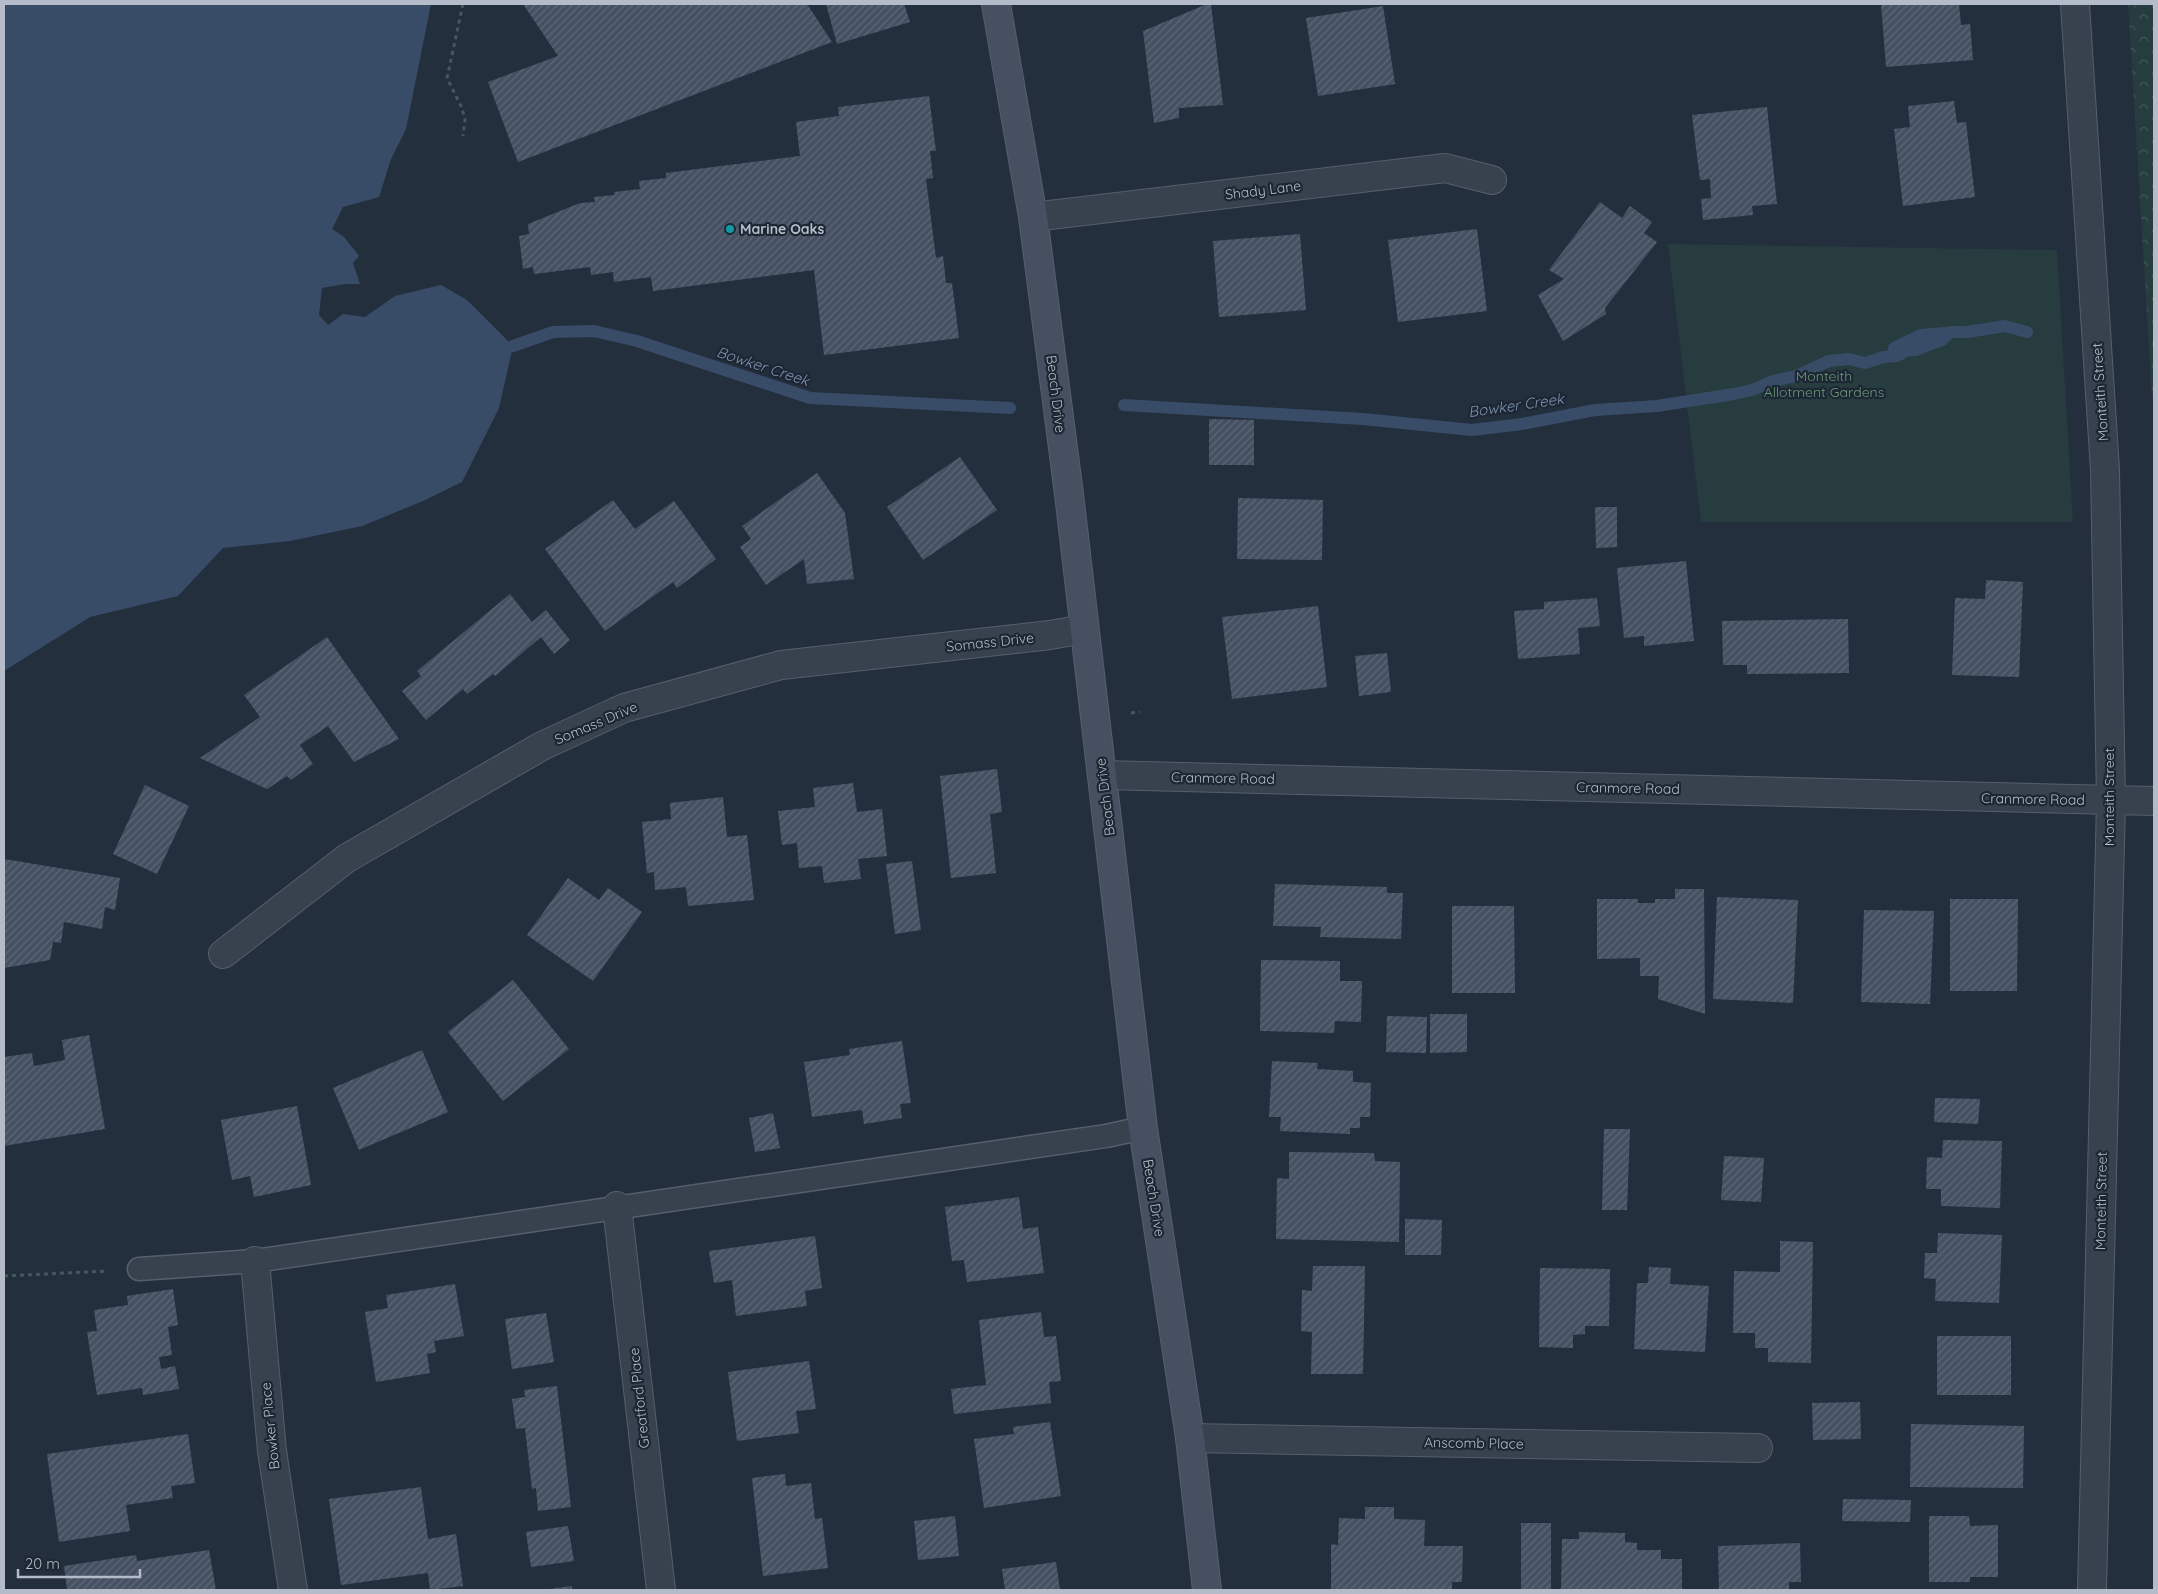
<svg xmlns="http://www.w3.org/2000/svg" width="2158" height="1594" font-family="Quicksand,sans-serif">
<defs>
<pattern id="park-crowns" width="20" height="18" patternUnits="userSpaceOnUse" patternTransform="scale(1.25)"><rect width="20" height="18" fill="#263c3f"/><path d="M2 6a3 3 0 1 1 6 0M12 15a3 3 0 1 1 6 0" fill="none" stroke="#435659"/></pattern>
<pattern id="building-hatch" width="6" height="6" patternUnits="userSpaceOnUse" patternTransform="scale(1.25)"><rect width="6" height="6" fill="#455162"/><path d="M-1 1l2-2M0 6l6-6M5 7l2-2" fill="none" stroke="#5d6877"/></pattern>
</defs>
<rect width="100%" height="100%" fill="#242f3e"/>
<path fill="url(#park-crowns)" d="M2128 4H2154V398L2152 397Z"/>
<path fill="#263c3f" d="M1668 244 2057 250 2073 522H1701Z"/>
<path fill="#394c67" d="M4 4H431L406 129 391 159 379 197 343 207 332 229 344 237 359 256 353 263 360 284H345L322 288 319 315 328 325 343 314 365 317 395 296 441 285 467 300 513 346 499 408 462 482 423 501 362 526 290 541 223 548 178 596 90 617 4 671Z"/>
<g fill="none" stroke-linecap="round" stroke-linejoin="round">
<path stroke="#394c67" stroke-width="12" d="M513 346 553 332 594 331 637 341 810 398 1010 408
M1894 348 1921 335 1945 333
M1124 405 1363 419 1472 430 1522 424 1595 410 1657 406 1734 394 1752 390 1773 381 1796 376 1829 361 1849 359 1865 363 1884 357 1897 356 1908 350H1916L1942 340 1950 332H1967L2005 326 2027 332"/>
</g>
<path fill="url(#building-hatch)" d="M523 4H807L832 42 518 162 488 82 558 56Z
M826 4H904L910 22 837 44Z
M1207 4H1211L1223 105 1179 108V118L1154 123 1143 31Z
M1881 4H1959L1961 25 1970 24 1973 60 1886 67Z
M1383 6 1395 84 1318 96 1306 18Z
M929 96 936 151H930L933 178 926 179 936 258 943 256 946 283H952L959 338 824 355 814 270 653 291 651 277 614 282 613 272 591 275 590 267 534 274 533 267 523 269 519 236 529 234 528 224 580 203 595 202 594 197 615 195 614 192 640 189 639 181 666 178V173L800 156 796 122 839 116 838 107Z
M1954 101 1957 123 1966 122 1975 197 1903 206 1894 129 1910 127 1908 106Z
M1767 107 1777 204 1752 206 1753 215 1703 220 1701 199 1711 198 1710 179 1700 180 1692 115Z
M1600 202 1622 218 1630 206 1652 222 1644 233 1657 242 1605 308 1606 314 1563 341 1538 295 1564 279 1549 270Z
M1477 229 1487 311 1398 322 1388 240Z
M1300 234 1306 310 1219 317 1213 241Z
M1209 419 1254 420V465H1209Z
M960 457 997 510 923 560 887 507Z
M817 473 845 513 854 579 807 584 804 559 766 585 740 547 751 539 742 526Z
M1238 498 1323 500 1322 560 1237 559Z
M613 500 635 529 674 501 716 559 677 588 673 582 605 631 545 549Z
M1595 507H1617V547L1596 548Z
M1686 561 1694 641 1644 646V636L1624 638 1617 568Z
M1986 580 2023 582 2019 677 1952 675 1955 598 1985 599Z
M510 594 532 622 546 610 570 640 554 654 541 637 495 676 493 674 467 694 463 689 426 720 402 691 421 676 417 671Z
M1597 598 1600 626 1578 628 1580 654 1518 659 1514 611 1544 609V602Z
M1318 606 1327 687 1232 699 1222 617Z
M1848 619 1849 673 1747 674V665H1723L1722 621Z
M327 637 399 739 354 762 328 726 300 745 313 764 291 780 287 776 267 789 200 758 260 717 244 695Z
M1387 653 1391 692 1359 696 1355 656Z
M997 769 1002 812 990 814 996 873 951 878 940 776Z
M853 783 857 812 882 809 887 856 858 859 861 879 824 883 822 866 799 868 797 843 782 845 778 811 815 807 813 788Z
M145 785 189 806 157 874 113 854Z
M723 797 727 837 747 835 754 900 688 906 686 887 655 890 654 872 647 873 642 822 671 819 670 803Z
M4 859 120 878 115 910 105 907 102 929 64 922 61 943 53 942 50 960 4 968Z
M912 861 921 930 895 934 886 864Z
M568 878 599 900 608 888 642 912 593 981 527 935Z
M1275 884 1387 887V893H1403L1401 939 1320 937 1321 927 1273 926Z
M1675 889H1704L1705 1014 1658 999 1659 976H1640V958L1597 959V899H1638V903H1655V899H1675Z
M1717 897 1798 900 1793 1003 1713 999Z
M1950 899H2018L2017 991H1950Z
M1452 906H1514L1515 993H1452Z
M1864 910 1934 911 1930 1004 1861 1002Z
M1261 960 1340 961V981H1362L1361 1022 1335 1021 1334 1033 1260 1031Z
M513 980 569 1049 503 1101 448 1032Z
M1430 1014H1467V1052L1430 1053Z
M1387 1016 1427 1017 1426 1053 1386 1052Z
M89 1035 105 1129 4 1146V1057L32 1053 34 1066 65 1060 62 1040Z
M902 1041 911 1103 900 1104 902 1118 864 1124 862 1110 812 1117 804 1062 850 1055 849 1049Z
M422 1050 448 1112 359 1150 333 1088Z
M1272 1061 1318 1063 1317 1069 1353 1071V1082L1371 1083 1370 1117H1360V1128H1350V1134L1280 1131 1281 1117H1269Z
M1935 1098 1980 1099 1978 1124 1934 1122Z
M297 1106 311 1185 254 1197 250 1176 232 1180 221 1120Z
M773 1113 780 1148 755 1152 749 1118Z
M1604 1129H1630L1627 1210H1602Z
M1943 1140 2002 1141 2000 1208 1941 1206V1189H1926L1927 1157 1942 1158Z
M1289 1152 1374 1153 1375 1161 1400 1162 1399 1242 1276 1239 1277 1178 1289 1179Z
M1724 1156 1764 1158 1761 1202 1721 1200Z
M1019 1197 1023 1229 1038 1227 1044 1273 967 1282 964 1260 952 1261 945 1207Z
M1405 1219 1442 1220 1441 1255H1405Z
M1938 1233 2002 1235 1999 1303 1935 1301 1936 1279 1924 1278 1925 1253H1937Z
M815 1236 822 1288 805 1291 807 1306 736 1316 732 1280 714 1283 709 1251Z
M1780 1241 1813 1242 1811 1363 1768 1362V1348H1755V1333H1733L1734 1271 1780 1272Z
M1313 1266H1365L1363 1374H1311L1312 1332 1301 1331 1302 1290 1312 1291Z
M1649 1267 1671 1268 1670 1284 1709 1286 1705 1352 1634 1349 1637 1283H1648Z
M1540 1268 1610 1269 1609 1326H1585V1334L1573 1335V1348L1539 1347Z
M455 1284 464 1336 434 1341 436 1352 427 1354 430 1373 376 1382 365 1312 388 1308 386 1295Z
M173 1289 178 1325 168 1327 172 1355 159 1357 161 1369 175 1366 179 1389 143 1395 142 1388 97 1395 87 1332 97 1331 94 1310 128 1305 127 1296Z
M1041 1312 1044 1337 1056 1336 1061 1381 1049 1382 1051 1403 954 1414 951 1389 986 1385 979 1320Z
M546 1313 554 1362 512 1369 505 1319Z
M1937 1336H2011V1395H1937Z
M809 1361 816 1409 796 1411 799 1433 737 1441 728 1372Z
M557 1386 571 1507 538 1511 536 1488 532 1489 525 1428 516 1429 512 1399 525 1397 524 1390Z
M1860 1402 1861 1439 1813 1440 1812 1403Z
M1050 1422 1061 1496 984 1508 974 1439 1014 1434 1013 1427Z
M1911 1424 2024 1426 2023 1488 1910 1487Z
M188 1434 195 1483 171 1486 173 1498 126 1505 130 1531 59 1542 47 1454Z
M785 1474 786 1486 811 1483 815 1519 822 1518 828 1568 763 1576 752 1478Z
M421 1487 428 1539 456 1534 463 1586 430 1590 428 1573 341 1585 329 1499Z
M1843 1499 1911 1500 1910 1522 1842 1521Z
M1365 1507H1394V1519L1425 1520 1424 1546H1463L1462 1582H1452V1590H1331V1544L1338 1545 1339 1518 1365 1519Z
M955 1516 959 1556 918 1560 914 1521Z
M1929 1516H1969L1970 1526 1998 1525V1577H1970V1582H1929Z
M1521 1523H1551V1590H1521Z
M568 1526 574 1561 531 1567 526 1532Z
M1579 1532 1625 1533V1542L1637 1543V1550H1661V1559H1682V1590H1561L1562 1539H1579Z
M1800 1543 1801 1582H1789V1590H1719L1718 1546Z
M209 1550 216 1590H67L64 1566 136 1555 137 1561Z
M1056 1562 1060 1590H1005L1002 1569Z
M572 1586V1590H550V1589Z"/>
<g fill="none" stroke-linecap="round" stroke-linejoin="round">
<g stroke="#565f6c" stroke-width="25">
<path id="service" d="M139 1269 255 1261 1106 1136 1143 1128"/>
</g>
<g stroke="#565f6c" stroke-width="30">
<path id="minor" d="M2075 4 2105 470 2111 801 2092 1590
M1033 217 1445 168 1492 180
M1102 775 2154 801
M223 954 347 858 542 746 624 708 781 665 1050 635 1084 629
M617 1206 661 1590
M255 1261 272 1451 293 1590
M1190 1438 1758 1448"/>
</g>
<g stroke="#565f6c" stroke-width="30">
<path id="secondary" d="M996 4 1033 217 1069 494 1143 1128 1190 1438 1207 1590"/>
</g>
<path stroke="#44595c" stroke-width="3" stroke-dasharray="4 4" stroke-linecap="butt" d="M463 4 447 78 462 108 465 120 463 136
M1131 713 1140 712
M4 1276 108 1271"/>
<use href="#service" stroke="#38414e" stroke-width="22"/>
<use href="#minor" stroke="#38414e" stroke-width="28"/>
<use href="#secondary" stroke="#465061" stroke-width="28"/>
</g>
<circle fill="#0f9aa8" stroke="#1d2633" stroke-width="2" cx="730" cy="229" r="5"/>
<g text-anchor="middle" dominant-baseline="central" stroke-width="4.5" stroke-linejoin="round" paint-order="stroke">
<g font-size="14" fill="#b4bcc9" stroke="#1d2633">
<text transform="translate(1263 190) rotate(-7)">Shady Lane</text>
<text transform="translate(2100 392) rotate(-94)">Monteith Street</text>
<text transform="translate(1056 394) rotate(83)">Beach Drive</text>
<text transform="translate(990 642) rotate(-6)">Somass Drive</text>
<text transform="translate(596 723) rotate(-23)">Somass Drive</text>
<text transform="translate(1223 778) rotate(1)">Cranmore Road</text>
<text transform="translate(1628 788) rotate(1)">Cranmore Road</text>
<text transform="translate(1105 797) rotate(-97)">Beach Drive</text>
<text transform="translate(2109 797) rotate(-90)">Monteith Street</text>
<text transform="translate(2033 799) rotate(1)">Cranmore Road</text>
<text transform="translate(1154 1198) rotate(81)">Beach Drive</text>
<text transform="translate(2101 1201) rotate(-89)">Monteith Street</text>
<text transform="translate(639 1398) rotate(-96)">Greatford Place</text>
<text transform="translate(270 1426) rotate(-96)">Bowker Place</text>
<text transform="translate(1474 1443) rotate(1)">Anscomb Place</text>
</g>
<g font-size="14" font-weight="bold" fill="#b4bcc9" stroke="#1d2633" text-anchor="start">
<text x="740" y="229">Marine Oaks</text>
</g>
<g font-size="14" fill="#6b9a76" stroke="#1d2633">
<text x="1824" y="376">Monteith<tspan x="1824" dy="16">Allotment Gardens</tspan></text>
</g>
<g font-size="15" font-style="italic" fill="#7c92b1" stroke="#1d2633">
<text transform="translate(763 366) rotate(18)">Bowker Creek</text>
<text transform="translate(1516 405) rotate(-8)">Bowker Creek</text>
</g>
</g>
<rect width="2158" height="1594" fill="none" stroke="#b4bcc9" stroke-width="10"/>
<path d="M18 1569v8h122v-8" fill="none" stroke="#b4bcc9" stroke-width="2.5"/>
<text x="25" y="1569" font-size="15" fill="#b4bcc9" stroke="#1d2633" stroke-width="4" paint-order="stroke">20 m</text>
</svg>
